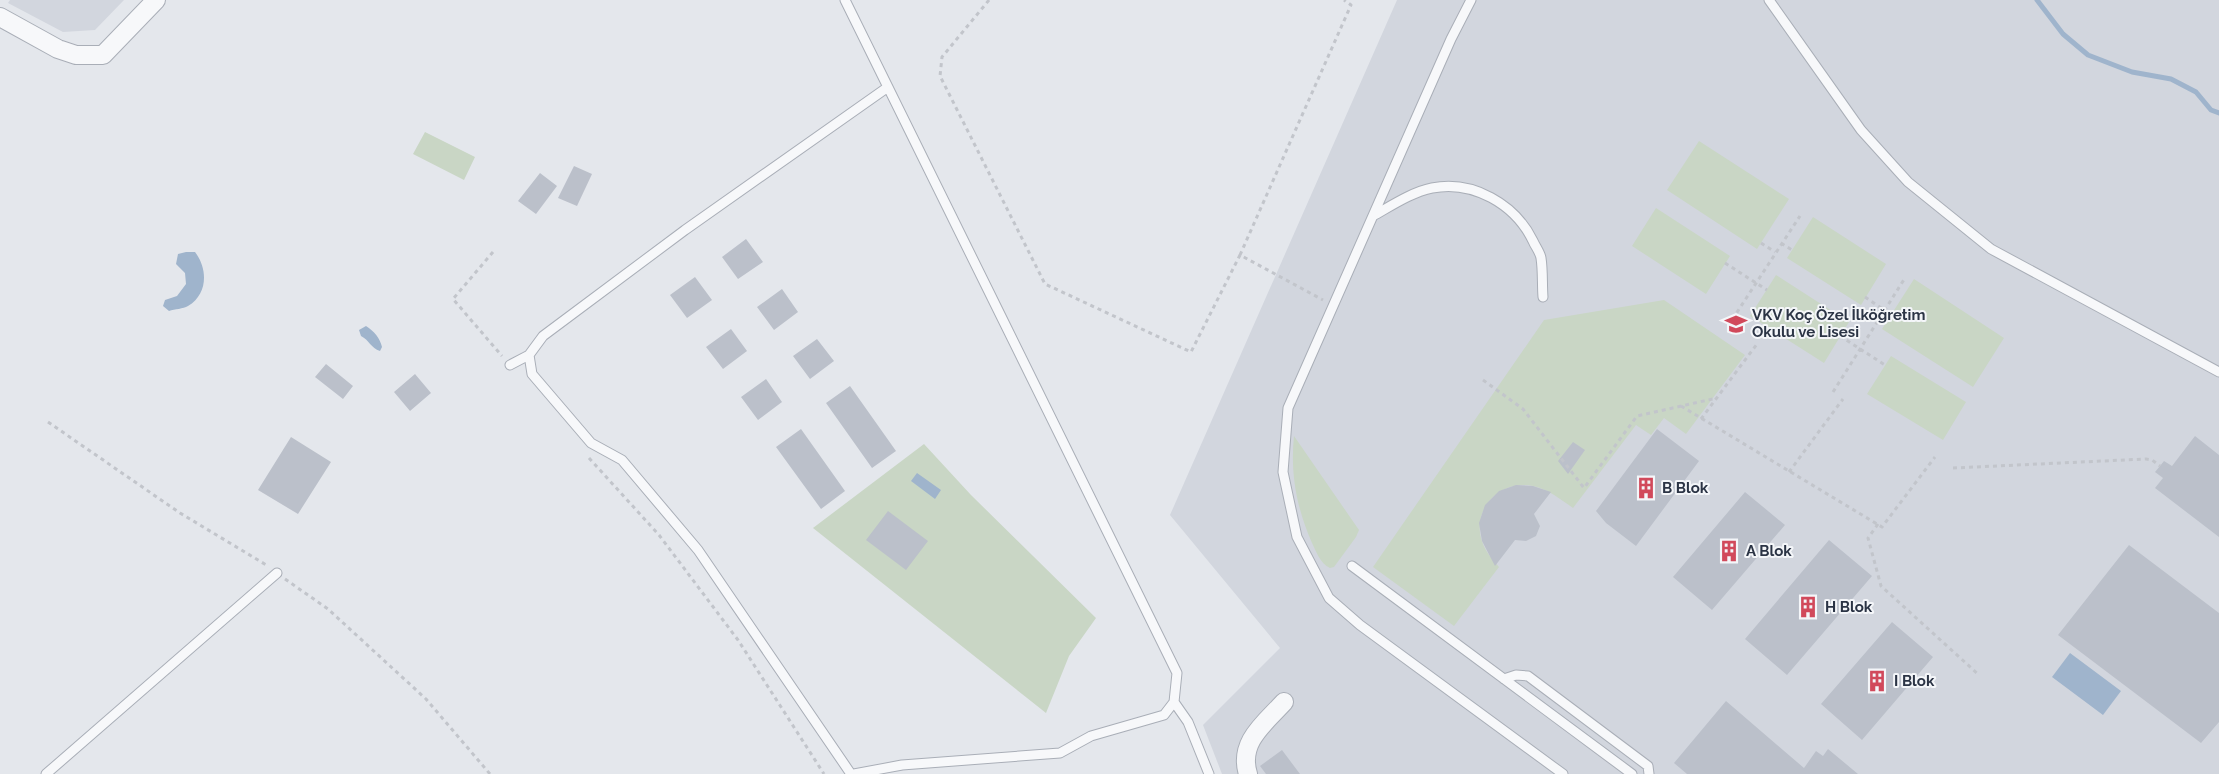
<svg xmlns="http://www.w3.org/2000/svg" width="2219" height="774" font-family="Raleway,sans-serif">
<rect width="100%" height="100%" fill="#e4e7ec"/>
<path fill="#d2d6de" d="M10 0H124L95 30 63 32 8 3Z
M1397 0H2219V774H1222L1203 725 1280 648 1170 515Z"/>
<path fill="#c9d6c5" d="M425 132 475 157 464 180 413 154Z
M1699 141 1789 199 1757 249 1667 190Z
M1656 208 1730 256 1706 294 1632 246Z
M1813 217 1886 264 1861 305 1787 258Z
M1776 275 1849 322 1824 363 1750 316Z
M1914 279 2004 338 1973 387 1882 329Z
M1664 300 1745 355 1686 434 1664 418 1651 435 1636 425 1573 508C1560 499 1548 489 1533 486 1501 479 1471 509 1482 541 1485 551 1492 559 1499 567L1454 626 1373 567 1544 320Z
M1891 356 1966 402 1943 440 1867 394Z
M1294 436 1359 530 1356 537 1334 567 1330 568C1320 563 1317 553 1312 543 1297 509 1290 474 1294 436Z
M924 444 971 495 1096 618 1069 656 1046 713 813 528Z"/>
<path fill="#9fb4cc" d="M186 252H195C208 269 208 294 188 306 183 309 175 309 169 311L163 306 165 300 177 296 186 284 185 273 176 264 178 254Z
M366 326C374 331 380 338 382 347L380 351C371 348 369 340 361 336L359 330Z
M917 473 941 490 935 499 911 481Z
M2070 653 2121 691 2103 715 2052 677Z"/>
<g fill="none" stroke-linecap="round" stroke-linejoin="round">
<path stroke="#9fb4cc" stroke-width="5" d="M2037 0 2063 34 2088 55 2132 72 2171 79 2196 92 2211 110 2219 113"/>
</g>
<path fill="#bbc0ca" d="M574 166 592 174 577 206 558 198Z
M540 173 557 186 536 214 518 201Z
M746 239 763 262 738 279 722 257Z
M695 277 712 300 687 318 670 295Z
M782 289 798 312 774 330 757 307Z
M731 329 747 351 723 369 706 347Z
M817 339 834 361 810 379 793 356Z
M326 364 353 386 343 399 315 377Z
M415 374 431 393 410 411 394 392Z
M766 379 782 402 758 420 741 397Z
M850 386 896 451 872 468 826 403Z
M801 429 845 491 821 509 776 447Z
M1657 429 1699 461 1636 546 1606 523 1596 511Z
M2195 436 2219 455V537L2155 488 2163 478 2155 472 2160 466 2164 461 2172 466Z
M291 437 331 462 298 514 258 490Z
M1573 442 1585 450 1568 474 1558 461Z
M1516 485 1533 486 1551 492 1534 514 1540 526 1536 536 1526 541 1515 540 1495 566 1482 541 1479 523 1485 505 1499 491Z
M1745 492 1785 525 1712 610 1673 577Z
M888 511 928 541 906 570 866 540Z
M1829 540 1872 576 1787 675 1745 639Z
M2129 545 2219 613V722L2201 743 2058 635Z
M1892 622 1933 657 1862 740 1821 704Z
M1726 701 1804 768 1816 751 1823 756 1828 749 1858 774H1687L1674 763Z
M1282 750 1300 774H1266L1260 766Z"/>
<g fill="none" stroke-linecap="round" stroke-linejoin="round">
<g stroke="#a9aeb7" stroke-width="11">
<path id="service" d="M845 0 1177 673 1174 702 1188 722 1209 774
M1471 0 1451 39 1288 408 1283 472 1297 537 1329 598 1360 625 1563 774
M1769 0 1861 130 1908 182 1991 249 2219 372
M1373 216C1391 206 1412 192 1432 188 1473 180 1515 204 1533 241 1535 246 1540 252 1541 258 1543 271 1542 284 1543 297
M510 365 529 355
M1352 566 1632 774
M1504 679 1516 675 1528 676 1648 766 1649 774
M46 774 277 573
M851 774 698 550 622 460 591 443 532 374 529 355 543 336 685 230 888 87
M854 774 902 765 1060 753 1091 736 1164 715 1174 702"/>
</g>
<g stroke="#a9aeb7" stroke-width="20">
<path id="minor" d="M0 17 58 49 76 55H103L156 0
M1248 774C1238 742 1265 723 1284 702"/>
</g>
<path stroke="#c2c5cb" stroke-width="3" stroke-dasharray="4 4" stroke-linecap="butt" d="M989 0 942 57 940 76 1045 284 1191 352 1240 255 1323 300
M1761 243 1775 252
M1781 243 1792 250
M493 252 453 299 502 356
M1240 255 1351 5 1344 0
M1725 263 1767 290
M1865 297 1884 310
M1881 316 1887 321
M1728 326 1800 216
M1840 336 1885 365
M1483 380 1523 409 1584 488 1637 416 1717 398
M1833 392 1905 278
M1681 406 1882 527 1935 457
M1701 419 1757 344
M48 422 180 513 268 566
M589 458 659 535 738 640 824 774
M1953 468 2146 459 2152 460 2160 466
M1789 472 1843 399
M1878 524 1868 538 1881 586 1979 675
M285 579 328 609 426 699 490 774"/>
<use href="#service" stroke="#f7f8fa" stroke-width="9"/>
<use href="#minor" stroke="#f7f8fa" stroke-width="18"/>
</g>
<defs>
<g id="school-bare" transform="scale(1.725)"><path d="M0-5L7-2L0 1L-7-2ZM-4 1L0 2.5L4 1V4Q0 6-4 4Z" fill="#d1495b" stroke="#f4f6f9" stroke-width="2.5" paint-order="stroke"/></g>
<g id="building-bare" transform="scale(1.725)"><path d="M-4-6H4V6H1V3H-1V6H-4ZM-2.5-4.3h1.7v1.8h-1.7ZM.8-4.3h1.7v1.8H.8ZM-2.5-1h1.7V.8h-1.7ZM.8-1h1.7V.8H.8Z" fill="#d1495b" stroke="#f4f6f9" stroke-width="2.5" paint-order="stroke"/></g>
</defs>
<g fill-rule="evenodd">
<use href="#school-bare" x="1736" y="324"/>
<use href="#building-bare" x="1646" y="488"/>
<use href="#building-bare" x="1729" y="551"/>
<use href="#building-bare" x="1808" y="607"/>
<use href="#building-bare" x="1877" y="681"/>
</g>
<g text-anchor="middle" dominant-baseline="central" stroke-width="4" stroke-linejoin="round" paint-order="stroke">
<g font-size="15" font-weight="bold" fill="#2b3445" stroke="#f4f6f9" text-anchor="start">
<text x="1752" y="315">VKV Koç Özel İlköğretim<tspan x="1752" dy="17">Okulu ve Lisesi</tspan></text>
<text x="1662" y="488">B Blok</text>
<text x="1746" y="551">A Blok</text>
<text x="1825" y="607">H Blok</text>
<text x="1894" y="681">I Blok</text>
</g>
</g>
</svg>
